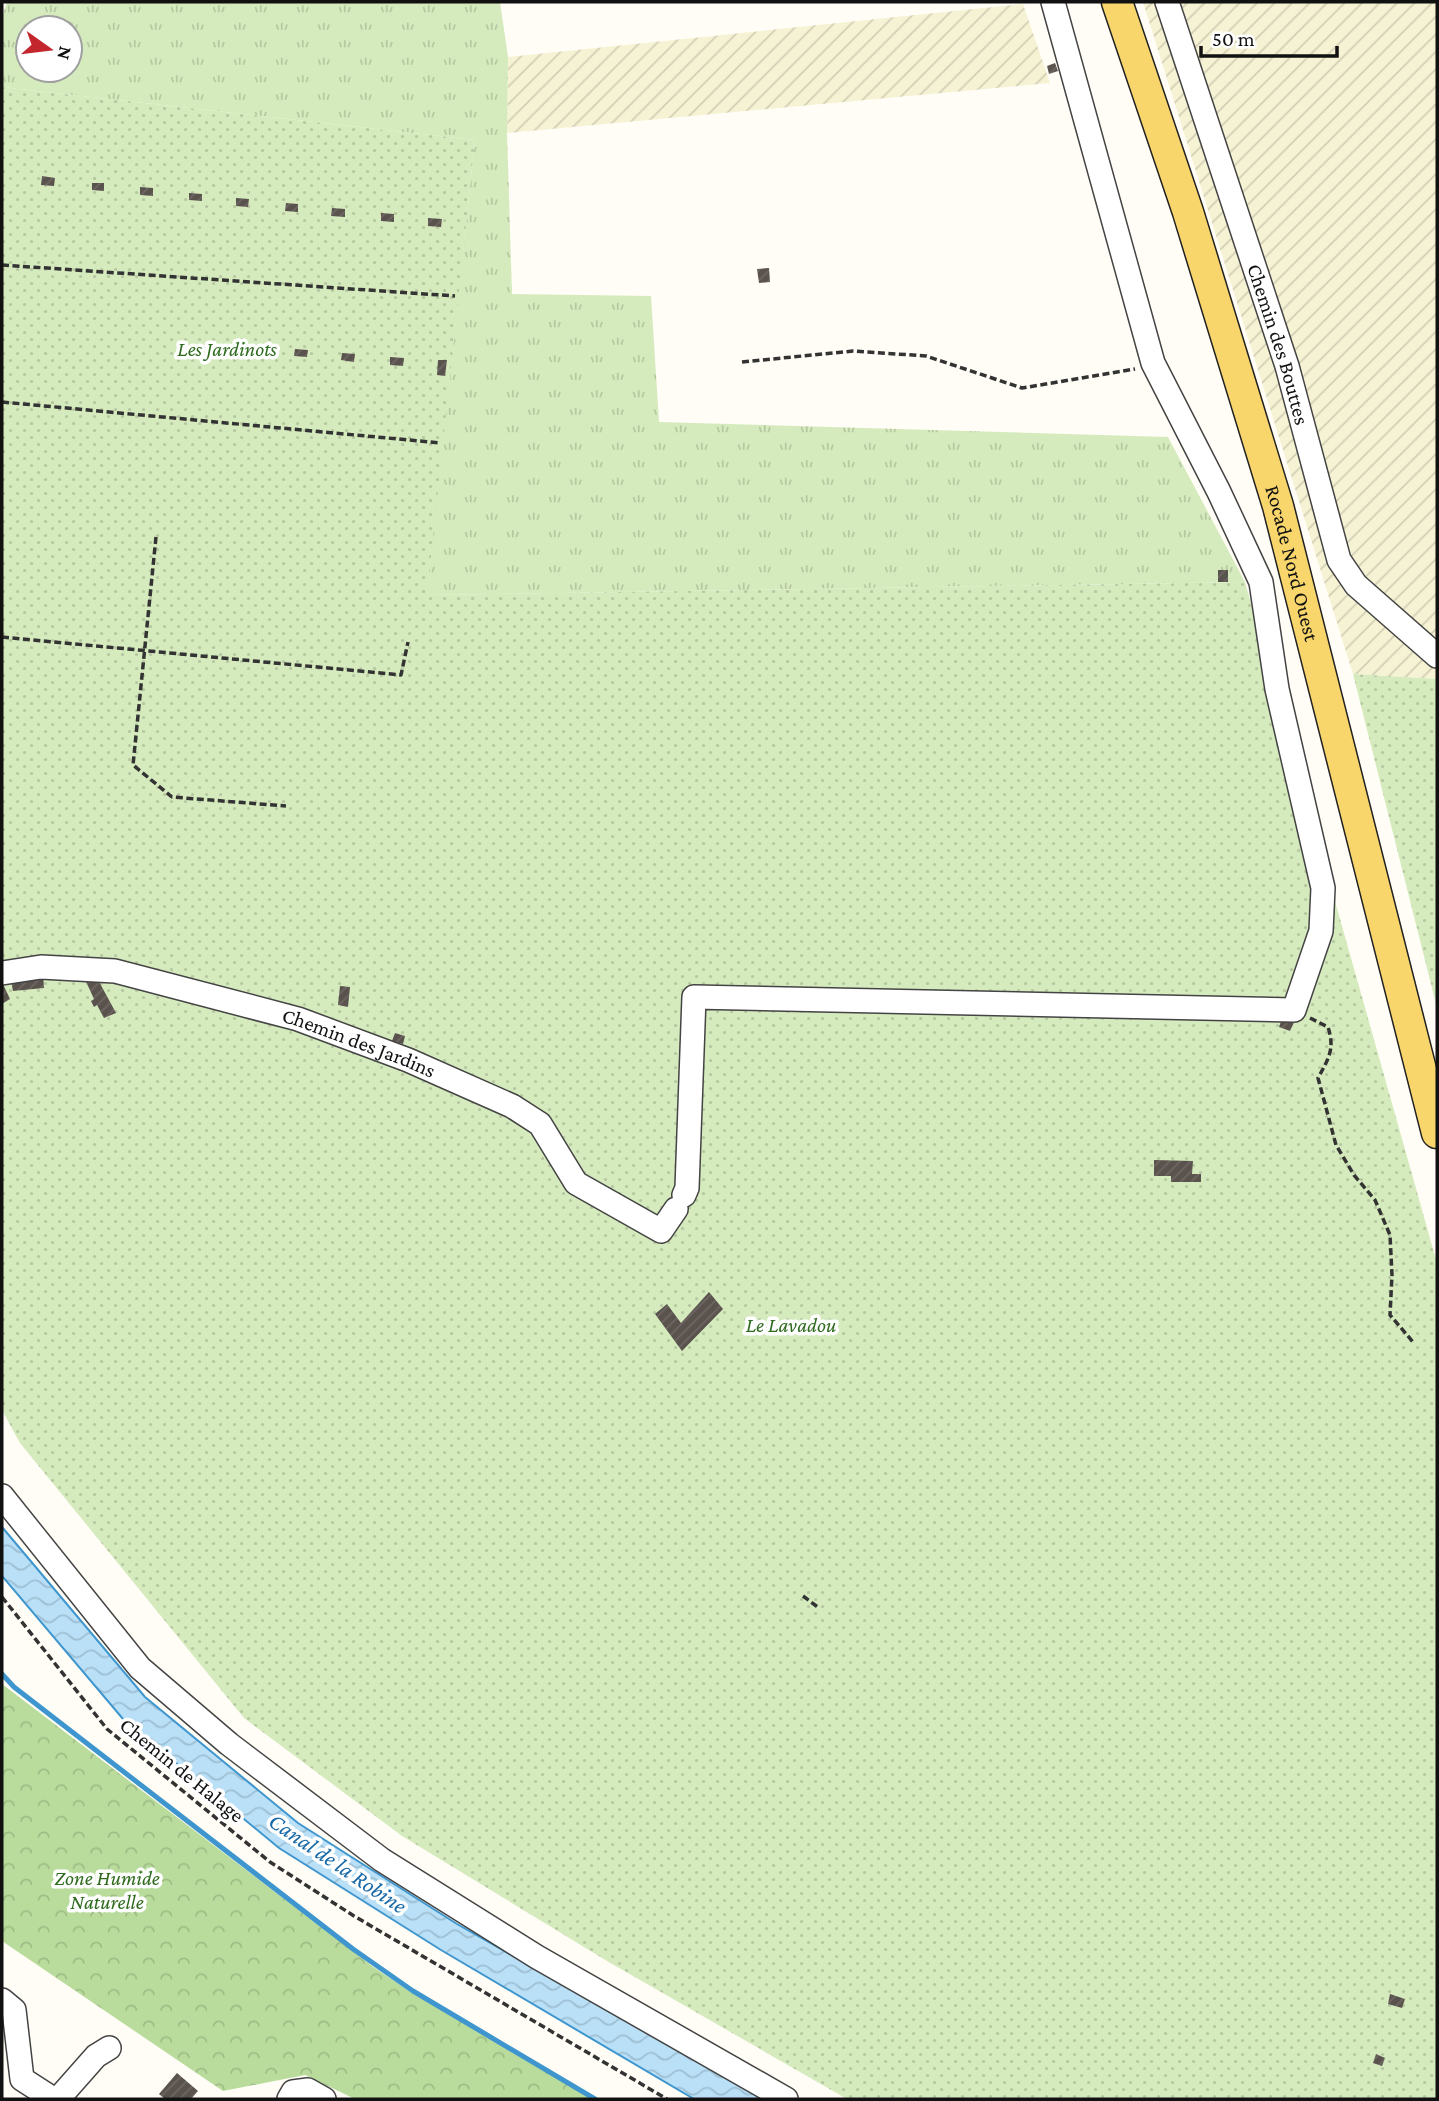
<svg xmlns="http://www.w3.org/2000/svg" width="1439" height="2101" font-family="'Crimson Pro',serif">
<defs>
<pattern id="farmland-furrows" width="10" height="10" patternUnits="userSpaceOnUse" patternTransform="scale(1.75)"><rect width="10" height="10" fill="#f6f3d4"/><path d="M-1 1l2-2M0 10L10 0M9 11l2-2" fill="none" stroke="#d2cfb5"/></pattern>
<pattern id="grass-tufts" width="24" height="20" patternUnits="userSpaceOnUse" patternTransform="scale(1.75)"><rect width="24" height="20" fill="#d5ebbd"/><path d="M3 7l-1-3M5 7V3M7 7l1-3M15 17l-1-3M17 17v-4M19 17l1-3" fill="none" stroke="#b6c8a1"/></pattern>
<pattern id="forest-crowns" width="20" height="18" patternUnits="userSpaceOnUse" patternTransform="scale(1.75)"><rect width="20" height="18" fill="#b9dc9c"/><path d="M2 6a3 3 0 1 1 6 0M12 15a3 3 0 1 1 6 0" fill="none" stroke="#9ebc85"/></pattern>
<pattern id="garden-dots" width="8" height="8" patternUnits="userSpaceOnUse" patternTransform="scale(1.75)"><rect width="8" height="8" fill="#d5ebbd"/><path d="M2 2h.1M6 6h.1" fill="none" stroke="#b6c8a1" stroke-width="1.8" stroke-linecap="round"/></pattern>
<pattern id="water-waves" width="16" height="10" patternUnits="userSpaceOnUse" patternTransform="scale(1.75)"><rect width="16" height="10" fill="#b9e0f7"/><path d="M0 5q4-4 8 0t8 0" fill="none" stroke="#9ebfd3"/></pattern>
<pattern id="building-hatch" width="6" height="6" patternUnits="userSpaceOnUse" patternTransform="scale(1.75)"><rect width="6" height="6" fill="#5a524d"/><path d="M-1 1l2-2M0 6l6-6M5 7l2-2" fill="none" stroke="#6d6662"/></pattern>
</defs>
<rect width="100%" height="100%" fill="#fffdf5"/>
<path fill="url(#farmland-furrows)" d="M1143 2H1437V679L1353 674Z
M1023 4 1050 83 507 133 508 57Z"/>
<path fill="url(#grass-tufts)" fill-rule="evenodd" d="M7 2H500L508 57 507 133 512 294 651 296 659 422 1168 437 1245 582 426 595 475 140 2 87V17ZM28 28H70V70H28Z"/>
<path fill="url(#forest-crowns)" d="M2 1684 372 1966 412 1993 592 2099H355L305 2075 223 2091 2 1941Z"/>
<path fill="url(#garden-dots)" d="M2 87 475 140 427 595 1245 582 1437 1263V2099H847L607 1961 402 1836 244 1718 20 1443 2 1410Z
M1353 674 1437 679V1008Z"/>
<path fill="url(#water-waves)" stroke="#3f96cf" stroke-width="2" d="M2 1527 145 1697 298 1823 457 1924 766 2099H694L441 1950 279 1848 123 1719 2 1576Z"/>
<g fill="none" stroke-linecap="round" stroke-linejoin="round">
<path stroke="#3f96cf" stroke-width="5" d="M2 1674 14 1687 353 1949 413 1991 595 2099"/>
</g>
<path fill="url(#building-hatch)" d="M1055 63 1058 71 1049 74 1047 66Z
M42 176 55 178 54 186 41 185Z
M92 183H104V191L92 190Z
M140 187 153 188V196L140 195Z
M189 193 202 194V201L189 200Z
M236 198 249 199 248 207 236 206Z
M286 203 298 204V212L285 211Z
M332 208 345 209V217L331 216Z
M381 213 394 214V222L381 221Z
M428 218 442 219 441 227 428 226Z
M769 268 770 282 759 283 757 269Z
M244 344 258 345 257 353 244 352Z
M295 349 308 350 307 357 294 356Z
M342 353 355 354 354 362 341 360Z
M390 357 404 358 403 366 390 365Z
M438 360H447L445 376 437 375Z
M1218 570H1228V582H1218Z
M43 973 44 988 13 991 10 976Z
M83 975 96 976 116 1013 104 1018 97 1005 94 1007 91 1001 94 999Z
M2 982 10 999 2 1004Z
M340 986 350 987 348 1007 338 1005Z
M1283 1016 1295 1020 1290 1031 1279 1027Z
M395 1033 405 1036 403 1044 392 1041Z
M1154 1160 1193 1161 1192 1174H1201V1182H1171V1176H1154Z
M709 1292 723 1309 682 1351 655 1314 667 1304 681 1323Z
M1390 1994 1405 1999 1402 2008 1388 2004Z
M1376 2054 1385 2058 1382 2066 1373 2063Z
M177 2073 198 2091 191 2099H165L159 2094Z"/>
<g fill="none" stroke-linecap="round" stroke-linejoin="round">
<g stroke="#444" stroke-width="26">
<g id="minor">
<path id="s1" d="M1167 2 1287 366 1339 560 1356 585 1437 656"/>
<path id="s2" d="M2 973 41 967 115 971 298 1019 408 1060 512 1106 540 1124 576 1183 661 1231 676 1209"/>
<path d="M684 1195 687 1188 694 997 1294 1010 1321 931 1323 888 1277 689 1261 582 1219 492 1153 363 1053 2"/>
<path d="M2 1496 140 1668 229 1744 382 1860 537 1957 786 2099"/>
<path d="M2 2000 14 2010 22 2079 53 2099"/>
<path d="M58 2099 96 2056 109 2048"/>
<path d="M289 2099 293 2092 308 2090 324 2099"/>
</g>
</g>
<g stroke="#222" stroke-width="33">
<g id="major">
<path id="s3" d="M1117 2 1188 212 1278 506 1437 1133"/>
</g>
</g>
<path stroke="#333" stroke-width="3.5" stroke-dasharray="7 3.5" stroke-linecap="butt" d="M2 265 455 296
M742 362 853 351 926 356 1022 388 1135 369
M2 402 441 443
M156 537 133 765 172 797 286 806
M2 637 401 675 408 642
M1310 1018 1328 1027C1335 1049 1329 1058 1318 1078L1336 1145 1354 1175 1375 1200 1390 1235 1392 1275 1390 1315 1413 1342
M803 1596 819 1608
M2 1597 107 1729 270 1862 354 1916 667 2099"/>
<use href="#minor" stroke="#fff" stroke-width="23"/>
<use href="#major" stroke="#f9d66b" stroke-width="30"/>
</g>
<g text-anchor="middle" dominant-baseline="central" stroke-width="7" stroke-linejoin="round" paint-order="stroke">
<g font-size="21" fill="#111" stroke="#fff">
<text stroke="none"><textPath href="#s1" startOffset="360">Chemin des Bouttes</textPath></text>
<text stroke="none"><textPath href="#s3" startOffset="588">Rocade Nord Ouest</textPath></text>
<text stroke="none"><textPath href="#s2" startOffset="368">Chemin des Jardins</textPath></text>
<text transform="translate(182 1770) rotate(39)">Chemin de Halage</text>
</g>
<g font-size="21" font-style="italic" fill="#2f6b1f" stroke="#fff">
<text x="227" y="349">Les Jardinots</text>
<text x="791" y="1325">Le Lavadou</text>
<text x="107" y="1878">Zone Humide<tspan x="107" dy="24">Naturelle</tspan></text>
</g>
<g font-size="23" font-style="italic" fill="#1768a6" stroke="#fff">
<text transform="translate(338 1863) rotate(34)">Canal de la Robine</text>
</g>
</g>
<rect width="1439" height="2101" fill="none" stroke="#111111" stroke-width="7"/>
<g transform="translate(49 49) rotate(104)"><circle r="33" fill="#ffffff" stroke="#a0a0a0" stroke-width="2"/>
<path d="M0-5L12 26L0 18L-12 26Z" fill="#c4262e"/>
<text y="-10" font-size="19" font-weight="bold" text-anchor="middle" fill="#111111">N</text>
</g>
<path d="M1201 46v10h136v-10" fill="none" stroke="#111111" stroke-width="3.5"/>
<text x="1212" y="46" font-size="21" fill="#111111" stroke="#ffffff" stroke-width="5" paint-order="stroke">50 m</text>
</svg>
